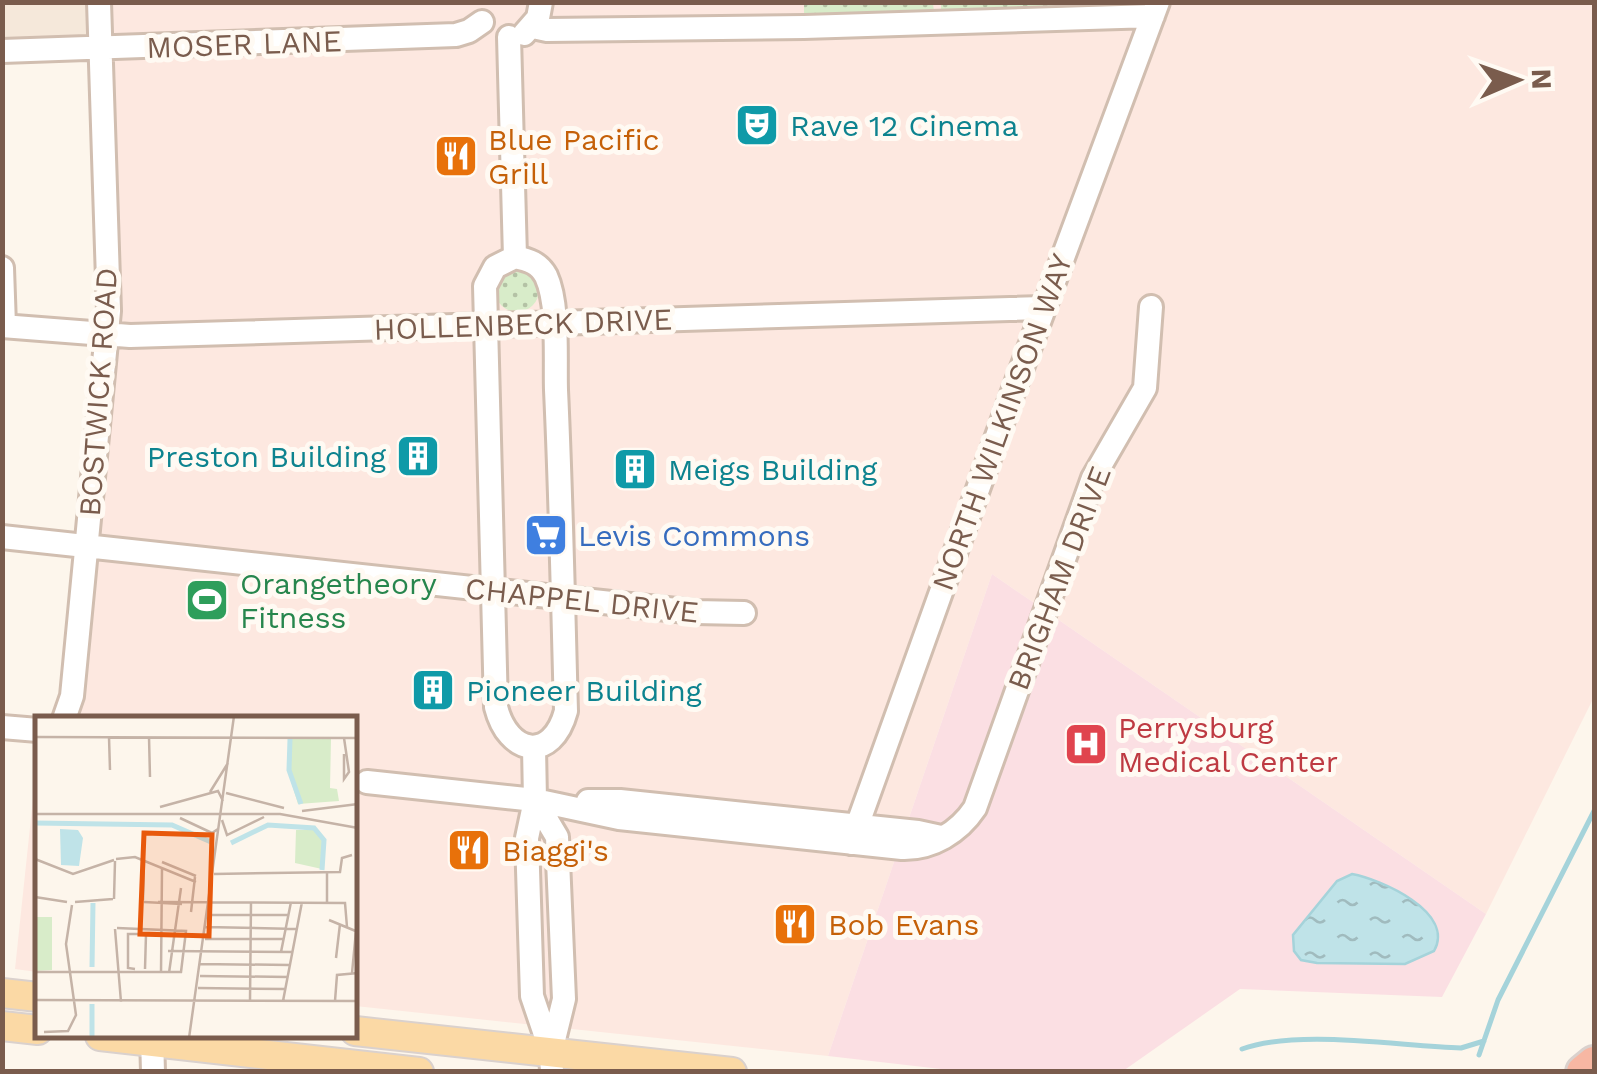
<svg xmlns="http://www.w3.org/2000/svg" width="1597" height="1074" font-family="'Work Sans',sans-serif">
<defs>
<pattern id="grass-dots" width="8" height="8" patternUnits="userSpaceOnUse" patternTransform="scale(2.5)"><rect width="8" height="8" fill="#d8ecc9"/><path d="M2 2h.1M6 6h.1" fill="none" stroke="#b4c2a5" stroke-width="1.8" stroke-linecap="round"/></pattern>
<pattern id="water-ripples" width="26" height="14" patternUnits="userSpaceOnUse" patternTransform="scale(2.5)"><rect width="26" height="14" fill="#bfe3e8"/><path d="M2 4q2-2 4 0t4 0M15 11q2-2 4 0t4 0" fill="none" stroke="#a0bbbe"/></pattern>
</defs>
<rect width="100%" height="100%" fill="#fdf6ec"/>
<path fill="#f5e8da" d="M4 3H96L97 44 5 47Z"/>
<path fill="#fde8e0" d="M99 3H1594V697L1486 914 992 574 828 1056 355 1006V719H79L87 547 106 351Z
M37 761V972L15 969Z"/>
<path fill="#fbdfe3" d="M992 574 1486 914 1442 997 1240 989 1123 1071 967 1072 828 1056Z"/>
<path fill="url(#grass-dots)" d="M804 3H933L934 12 804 16Z
M941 3H1136L1106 7 941 11Z
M495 290a22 22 0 1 1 44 0a22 22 0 1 1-44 0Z"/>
<path fill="url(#water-ripples)" stroke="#a5d3da" stroke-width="2.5" d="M1352 874C1380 879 1456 912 1434 951L1405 964 1317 963 1301 960 1294 951 1293 935 1337 881Z"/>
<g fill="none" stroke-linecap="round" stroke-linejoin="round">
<path stroke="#a5d3da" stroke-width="5" d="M1242 1049C1298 1029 1398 1046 1461 1048L1484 1041
M1479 1055 1498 1000 1594 811"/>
<g stroke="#d1beb0" stroke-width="28">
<path id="minor" d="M533 27 547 30 804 27 1153 16
M524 34 538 18 541 2
M509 37 515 257
M2 51 456 35 469 31 482 22
M515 257C529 260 539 263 546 276 559 304 555 358 556 390 561 497 563 604 566 711 552 763 508 755 496 707L485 286 495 267Z
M2 268 4 326
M2 326 130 336 1043 308
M2 537 695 612 744 613
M64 719 72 696 109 311 99 2
M2 727 38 730
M534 747 535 800 527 838 532 996 551 1052
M367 782 535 800 619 818 902 848C932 849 959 832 975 808L1093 478 1145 388 1151 307
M535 800 557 837 564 999 551 1052 552 1072
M588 801H620L918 832 941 837
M851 843 1010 400 1158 2
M152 1036 153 1072"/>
</g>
<g stroke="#dad1cd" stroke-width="32">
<path id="major" d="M2 993 38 997
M2 1026 38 1030
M355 1031 732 1072
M100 1036 419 1072"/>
</g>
<g stroke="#dad1cd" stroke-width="38">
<path id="highway" d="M1583 1072 1594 1063"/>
</g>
<use href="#minor" stroke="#fff" stroke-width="22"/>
<use href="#major" stroke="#fbd9a5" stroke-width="28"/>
<use href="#highway" stroke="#f7b7a3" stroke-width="32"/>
</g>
<defs>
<g id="theatre-square" transform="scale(2.25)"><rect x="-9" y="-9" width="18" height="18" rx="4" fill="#0f9aa8" stroke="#fffaf3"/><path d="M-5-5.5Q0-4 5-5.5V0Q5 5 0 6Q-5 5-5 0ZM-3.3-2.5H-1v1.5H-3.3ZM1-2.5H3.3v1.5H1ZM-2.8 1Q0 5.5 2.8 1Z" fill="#fff"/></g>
<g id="restaurant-square" transform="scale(2.25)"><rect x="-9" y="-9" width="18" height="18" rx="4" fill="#e8710a" stroke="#fffaf3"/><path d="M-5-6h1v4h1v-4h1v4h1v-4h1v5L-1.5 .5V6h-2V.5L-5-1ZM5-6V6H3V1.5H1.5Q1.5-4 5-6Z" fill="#fff"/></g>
<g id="building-square" transform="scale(2.25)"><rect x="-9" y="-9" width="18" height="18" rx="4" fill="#0f9aa8" stroke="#fffaf3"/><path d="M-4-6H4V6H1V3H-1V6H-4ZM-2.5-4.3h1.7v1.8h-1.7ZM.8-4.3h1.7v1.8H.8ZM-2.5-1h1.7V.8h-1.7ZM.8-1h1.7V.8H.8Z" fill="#fff"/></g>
<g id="supermarket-square" transform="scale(2.25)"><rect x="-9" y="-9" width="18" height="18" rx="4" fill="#3f7fe0" stroke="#fffaf3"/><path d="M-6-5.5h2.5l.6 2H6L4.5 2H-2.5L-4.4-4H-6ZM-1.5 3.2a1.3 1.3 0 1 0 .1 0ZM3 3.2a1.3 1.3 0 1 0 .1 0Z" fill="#fff"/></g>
<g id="stadium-square" transform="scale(2.25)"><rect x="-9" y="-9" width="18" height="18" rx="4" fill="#2e9e5b" stroke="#fffaf3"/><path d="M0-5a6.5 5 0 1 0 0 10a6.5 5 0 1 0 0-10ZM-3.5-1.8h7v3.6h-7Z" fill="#fff"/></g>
<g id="hospital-square" transform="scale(2.25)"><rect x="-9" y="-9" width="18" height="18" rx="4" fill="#e0444e" stroke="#fffaf3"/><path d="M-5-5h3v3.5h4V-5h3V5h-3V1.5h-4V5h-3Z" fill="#fff"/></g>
</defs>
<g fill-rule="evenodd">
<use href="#theatre-square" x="757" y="125"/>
<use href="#restaurant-square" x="456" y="156"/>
<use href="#building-square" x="418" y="456"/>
<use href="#building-square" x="635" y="469"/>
<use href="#supermarket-square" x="546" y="535"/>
<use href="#stadium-square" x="207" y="600"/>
<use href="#building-square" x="433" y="690"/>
<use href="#hospital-square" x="1086" y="744"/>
<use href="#restaurant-square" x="469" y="850"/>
<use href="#restaurant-square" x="795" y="924"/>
</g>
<g text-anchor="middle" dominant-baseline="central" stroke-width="10" stroke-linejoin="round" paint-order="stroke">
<g font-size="30" fill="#7a5c4d" stroke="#fffaf3">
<text transform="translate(244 44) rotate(-2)">MOSER LANE</text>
<text transform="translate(523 324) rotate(-2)">HOLLENBECK DRIVE</text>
<text transform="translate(98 392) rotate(-86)">BOSTWICK ROAD</text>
<text transform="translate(1002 422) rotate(-70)">NORTH WILKINSON WAY</text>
<text transform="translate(1059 578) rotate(-69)">BRIGHAM DRIVE</text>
<text transform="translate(582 600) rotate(6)">CHAPPEL DRIVE</text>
</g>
<g font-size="30" fill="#0d838f" stroke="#fffaf3" text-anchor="start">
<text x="790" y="125">Rave 12 Cinema</text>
<text x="386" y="456" text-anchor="end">Preston Building</text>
<text x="668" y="469">Meigs Building</text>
<text x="466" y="690">Pioneer Building</text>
</g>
<g font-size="30" fill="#c56008" stroke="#fffaf3" text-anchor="start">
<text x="488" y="139">Blue Pacific<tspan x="488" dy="34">Grill</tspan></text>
<text x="502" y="850">Biaggi's</text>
<text x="828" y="924">Bob Evans</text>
</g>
<g font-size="30" fill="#366cbe" stroke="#fffaf3" text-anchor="start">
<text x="578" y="535">Levis Commons</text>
</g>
<g font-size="30" fill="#27864d" stroke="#fffaf3" text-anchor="start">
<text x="240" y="583">Orangetheory<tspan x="240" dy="34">Fitness</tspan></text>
</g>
<g font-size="30" fill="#be3a42" stroke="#fffaf3" text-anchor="start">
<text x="1118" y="727">Perrysburg<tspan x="1118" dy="34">Medical Center</tspan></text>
</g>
</g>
<g transform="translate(35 716)">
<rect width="322" height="322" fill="#fdf6ec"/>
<path d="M254 22 296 23 295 72 302 73 304 85 263 88 253 55ZM261 114H280L287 122V153L260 147ZM0 201H17V254L0 255Z" fill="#d8ecc9"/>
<path d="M25 113 43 114 48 122 44 150 26 149Z" fill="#bfe3e8"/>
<path fill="none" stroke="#bfe3e8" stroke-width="5" d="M255 23 254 54 266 88M0 107 137 109 176 126M196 127 233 109 279 112 289 124 287 154M57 251 58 187M57 322V288"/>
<path fill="none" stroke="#c5b3a7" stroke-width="2.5" d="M0 21 323 22M74 21 75 54M114 21 115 61M309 38V63L314 56 309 22M175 76 193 47M191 77 249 92M125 91 183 75 188 85M267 95 323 88M0 98H245L323 112M145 102 177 117 183 113M187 104 192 119 229 101M0 143 38 158 79 144M81 143 100 141 161 166M127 146 161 160M179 158 305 156 307 142 317 139M0 181 32 186M79 183 80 145M108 184 109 145M40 186 78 183M109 186 147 188M123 186 310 187 312 211M292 186V156M156 196 160 161M174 199H253M294 204 323 216M170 211 262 213M80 213 86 286M170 223H249M133 235 258 236M246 236 256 186M301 242 305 208M164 248 255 249M100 253 93 252V218H126M110 253 111 218M0 256H146L151 215 82 212M126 257 127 152M134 257 146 172M317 257 321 215M165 260 253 261M163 272 251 273M0 284 323 285M215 284 216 186M248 285 267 186M300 285 302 259 323 257M9 316 33 315 41 299 31 228 37 189M154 322 199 0"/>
<path fill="#e8590c" fill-opacity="0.15" stroke="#e8590c" stroke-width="5" d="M109 117 177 119 174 220 105 218Z"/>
<rect width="322" height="322" fill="none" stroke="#7a5c4d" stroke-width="5"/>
</g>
<rect width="1597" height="1074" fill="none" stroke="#7a5c4d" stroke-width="10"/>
<g transform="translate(1517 80) rotate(88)" stroke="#fffaf3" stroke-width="8" paint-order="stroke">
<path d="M0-8L18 38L0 25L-18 38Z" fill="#7a5c4d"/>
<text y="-15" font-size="28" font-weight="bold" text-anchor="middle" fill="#7a5c4d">N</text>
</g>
</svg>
